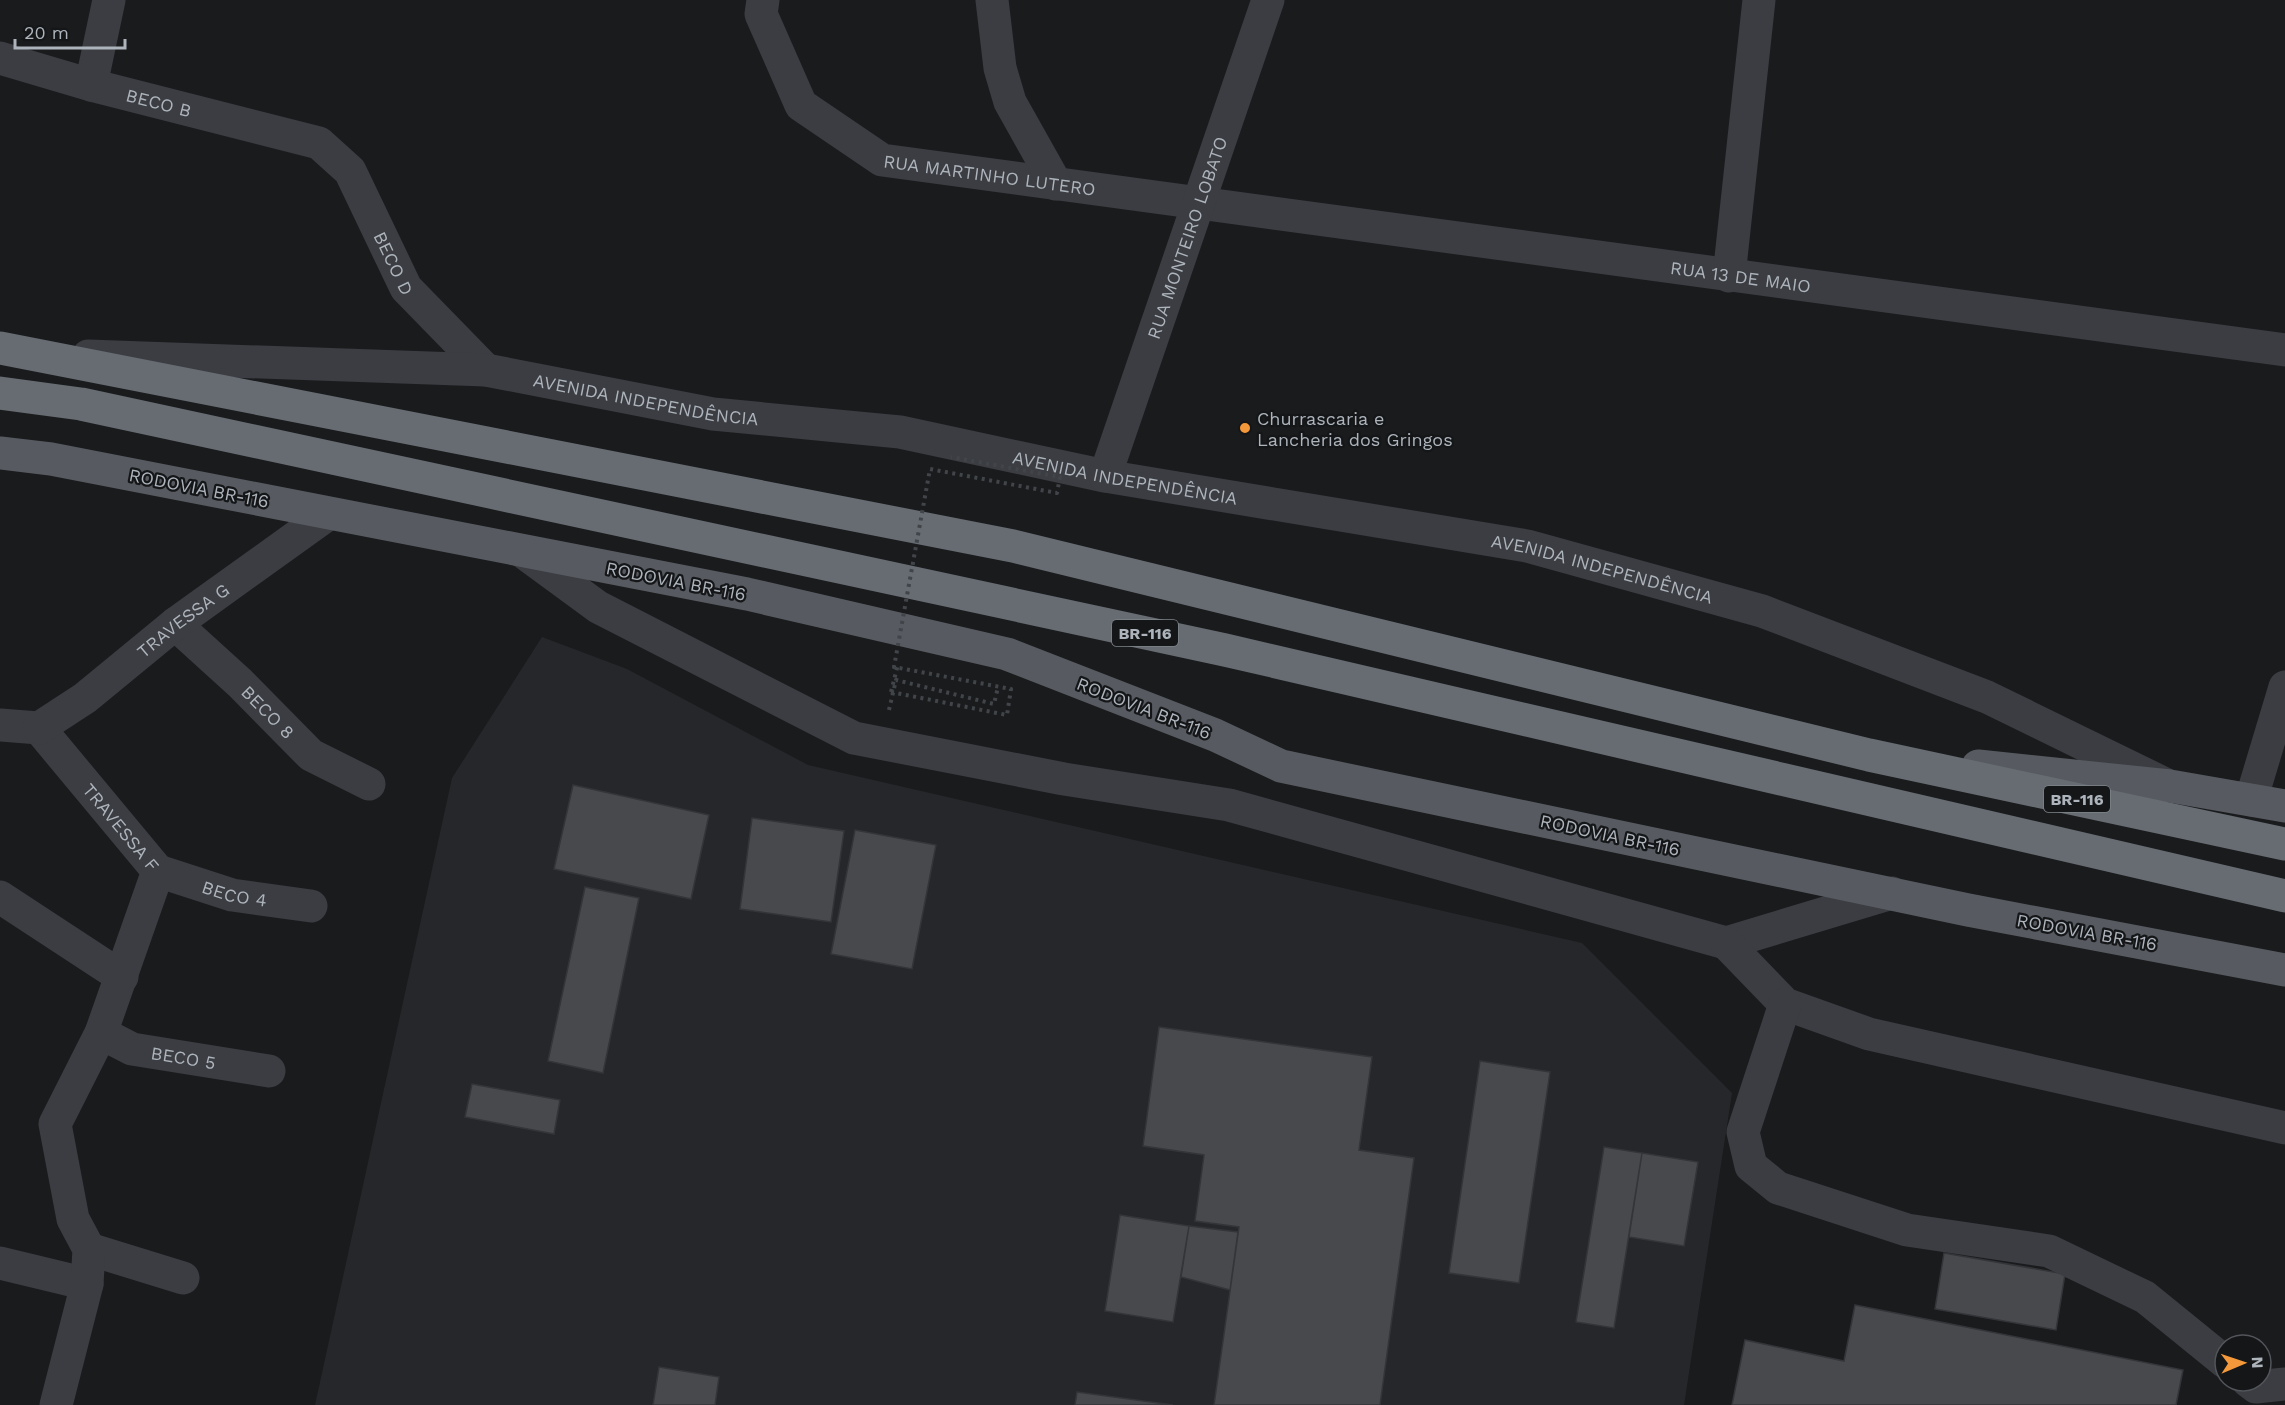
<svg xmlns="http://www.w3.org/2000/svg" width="2285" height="1405" font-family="'Work Sans',sans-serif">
<rect width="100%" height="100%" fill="#1a1b1d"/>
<path fill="#26272a" d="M542 637 627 669 808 765 1582 943 1732 1093 1684 1405H315L452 778Z"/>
<path fill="#47494d" stroke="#343539" stroke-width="1.5" d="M573 785 709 815 691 899 554 869Z
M752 818 844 831 831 922 740 909Z
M855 830 936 845 912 969 831 954Z
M585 887 639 898 603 1073 548 1061Z
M1159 1027 1372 1057 1359 1150 1414 1158 1380 1405H1214L1239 1227 1195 1221 1204 1155 1143 1146Z
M1480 1061 1550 1072 1519 1283 1449 1273Z
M472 1084 560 1100 554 1134 465 1117Z
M1604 1147 1642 1153 1614 1328 1576 1322Z
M1642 1153 1698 1162 1684 1246 1629 1237Z
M1120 1215 1189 1226 1173 1322 1105 1311Z
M1189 1226 1238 1232 1230 1290 1181 1277Z
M1944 1253 2065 1274 2056 1330 1935 1309Z
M1855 1305 2183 1370 2176 1405H1732L1745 1340 1844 1361Z
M659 1367 719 1377 715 1405H653Z
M1077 1392 1173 1405H1075Z"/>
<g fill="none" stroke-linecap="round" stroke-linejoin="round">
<path stroke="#414549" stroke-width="4" stroke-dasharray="3 4.5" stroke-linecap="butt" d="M891 692 898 664
M889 710 896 680 994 704 998 687"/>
<g stroke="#3b3d42" stroke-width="33">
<path id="s1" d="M763 0 761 14 801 105 882 160 2285 350"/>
<path d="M992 0 1000 68 1010 102 1056 184"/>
<path id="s2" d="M0 58 91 85 319 143 350 171 406 288 486 370"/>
<path d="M91 85 109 0"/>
<path d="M1729 276 1759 0"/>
<path id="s3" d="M88 356 486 370 713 414 900 432 1105 476 1527 546 1762 611 1987 697 2165 784"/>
<path id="s4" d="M1105 476 1268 0"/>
<path d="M523 552 598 607 854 738 1064 779 1229 805 1726 943 1892 893"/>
<path id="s5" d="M175 624 240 683 311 755 369 784"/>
<path id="s6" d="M0 725 39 728 158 871"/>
<path id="s7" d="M39 728 85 698 175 624 328 514"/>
<path d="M2251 800 2285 687"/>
<path id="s8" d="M158 871 232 895 311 906"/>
<path d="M0 897 122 977"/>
<path d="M1726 943 1785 1004 1869 1034 2285 1128"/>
<path d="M1785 1004 1743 1132 1751 1166 1778 1188 1907 1230 2049 1251 2145 1297 2225 1362"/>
<path id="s9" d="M101 1033 132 1049 269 1071"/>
<path d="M89 1249 183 1278"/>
<path d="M0 1263 87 1284"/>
<path d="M2248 1381 2256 1387 2285 1384"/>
<path d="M56 1405 87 1284 89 1249 73 1219 55 1124 101 1033 158 871"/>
</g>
<path stroke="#575b61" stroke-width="33" d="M0 453 51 459 747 594 1007 654 1215 735 1281 766 1968 910 2285 970
M1978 766 2170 786 2285 806"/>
<path stroke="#676c73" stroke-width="33" d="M0 348 1013 546 1869 755 2285 844
M0 393 81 404 1225 650 2285 896"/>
<path stroke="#414549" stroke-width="4" stroke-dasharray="3 4.5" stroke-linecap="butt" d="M891 692 1007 715 1011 689 894 667 930 469 1057 493 1060 477 951 457"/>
</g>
<circle fill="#f4993b" stroke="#151618" stroke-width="2" cx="1245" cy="428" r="6"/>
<g text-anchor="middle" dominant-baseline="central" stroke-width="4.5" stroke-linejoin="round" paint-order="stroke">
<g fill="#151618" stroke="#7f858b" stroke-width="1.5">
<rect x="1112" y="620" width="66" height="26" rx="4.5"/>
<rect x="2044" y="786" width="66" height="26" rx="4.5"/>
</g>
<g font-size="16" font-weight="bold" fill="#adb4bc">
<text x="1145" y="633">BR-116</text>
<text x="2077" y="799">BR-116</text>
</g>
<g font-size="18" fill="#adb4bc" stroke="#151618">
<text stroke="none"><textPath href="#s2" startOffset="165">BECO B</textPath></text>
<text stroke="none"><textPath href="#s1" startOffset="320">RUA MARTINHO LUTERO</textPath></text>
<text stroke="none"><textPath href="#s4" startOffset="252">RUA MONTEIRO LOBATO</textPath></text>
<text stroke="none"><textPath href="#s2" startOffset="474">BECO D</textPath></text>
<text stroke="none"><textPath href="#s1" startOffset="1078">RUA 13 DE MAIO</textPath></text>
<text stroke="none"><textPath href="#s3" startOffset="561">AVENIDA INDEPENDÊNCIA</textPath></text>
<text stroke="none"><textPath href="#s3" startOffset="1047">AVENIDA INDEPENDÊNCIA</textPath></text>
<text transform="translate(199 488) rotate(11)">RODOVIA BR-116</text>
<text stroke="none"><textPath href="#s3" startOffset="1533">AVENIDA INDEPENDÊNCIA</textPath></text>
<text transform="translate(676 581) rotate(11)">RODOVIA BR-116</text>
<text stroke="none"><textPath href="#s7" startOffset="180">TRAVESSA G</textPath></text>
<text transform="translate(1144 708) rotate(21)">RODOVIA BR-116</text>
<text stroke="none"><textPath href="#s5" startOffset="128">BECO 8</textPath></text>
<text stroke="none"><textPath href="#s6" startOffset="168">TRAVESSA F</textPath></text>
<text transform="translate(1610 835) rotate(12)">RODOVIA BR-116</text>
<text stroke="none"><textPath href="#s8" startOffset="80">BECO 4</textPath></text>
<text transform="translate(2087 932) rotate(10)">RODOVIA BR-116</text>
<text stroke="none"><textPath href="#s9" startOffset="87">BECO 5</textPath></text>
</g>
<g font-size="18" fill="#adb4bc" stroke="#151618" text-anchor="start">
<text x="1257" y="418">Churrascaria e<tspan x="1257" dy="21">Lancheria dos Gringos</tspan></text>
</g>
</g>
<g transform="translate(2243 1363) rotate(88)"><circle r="28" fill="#151618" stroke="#52555a" stroke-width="1.5"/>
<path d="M0-4.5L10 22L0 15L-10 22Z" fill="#f4993b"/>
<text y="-9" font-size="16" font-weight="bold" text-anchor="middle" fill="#adb4bc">N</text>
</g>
<path d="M15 39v9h110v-9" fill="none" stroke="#adb4bc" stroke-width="3"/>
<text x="24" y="39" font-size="18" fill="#adb4bc" stroke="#151618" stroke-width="4.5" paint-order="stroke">20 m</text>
</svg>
